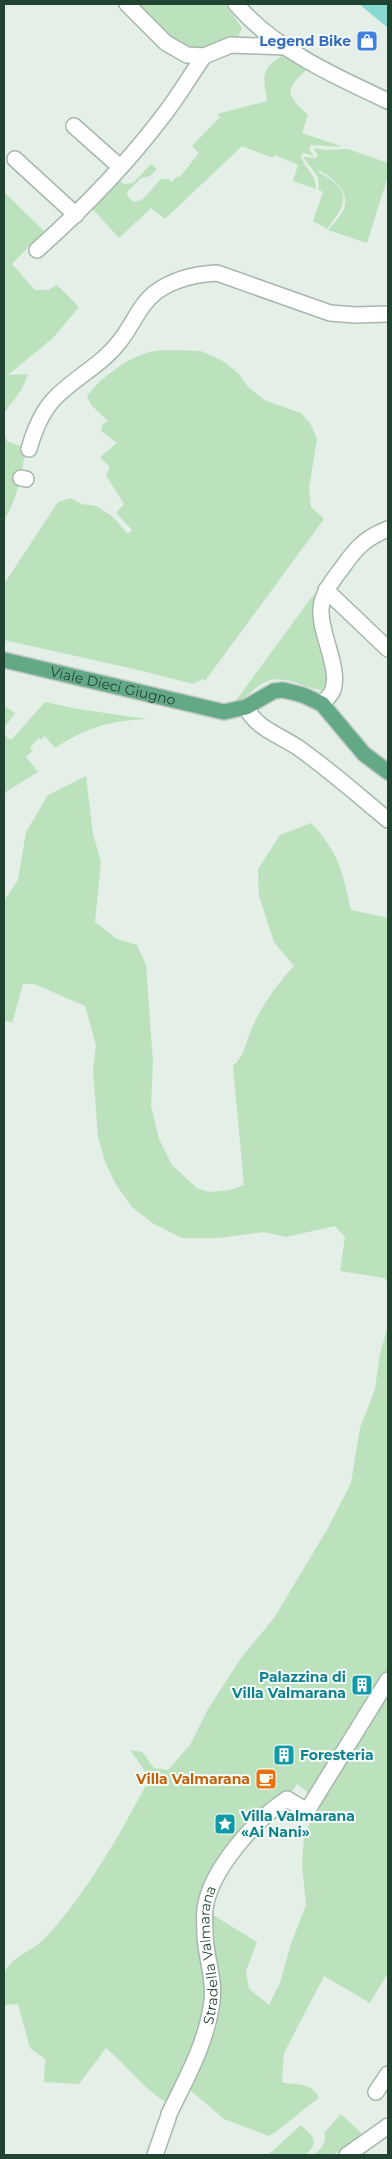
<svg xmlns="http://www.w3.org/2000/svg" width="392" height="2159" font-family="Montserrat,sans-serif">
<rect width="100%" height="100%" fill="#e4efe7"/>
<path fill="#bbe2bc" d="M136 4H225L242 28 237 39C221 44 191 53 175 42 161 33 148 16 136 4Z
M282 56 309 67C286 90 283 91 308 115L302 133 343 147 311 145 309 149 314 156 304 153 301 155C304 169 316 173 316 189L293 181 298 165 275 155 273 158 242 146 165 219 151 208 119 238 90 206 117 179 124 184 133 183 151 164 157 169 150 176 141 178 127 192 128 197 134 202 143 199 161 179H168L172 182 177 176 179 178 199 153 192 146 220 117 217 114 267 101C264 78 259 69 282 56Z
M313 148 327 150 348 149 388 163V176L367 243 328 230C333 224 340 217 343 211 352 192 333 178 319 170L318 172C352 189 348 203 327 229L313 221 323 192 319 190 318 177 303 157 316 158 318 155Z
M4 192 44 231 12 264 35 290H48L57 285 79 307 53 338 8 375 28 374 22 389 4 413Z
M201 351 223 361 239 374 249 388 266 401 301 413 310 423 317 439 309 488 311 507 324 519 205 681 203 679 193 684 134 669 4 640V584L58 502 70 498 82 504 96 506 112 516 128 534 132 530 116 513 124 504 106 475 110 467 100 457 117 443 101 431 103 424 108 421 92 406 87 397C97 380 130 356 150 352 166 349 185 351 201 351Z
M4 433 7 441 26 449C21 474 18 499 4 520Z
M314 594 329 680 324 690C312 692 291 676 271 680 257 683 248 698 234 703Z
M45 702 78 709 147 719C108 721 88 727 55 748L45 736 40 740 39 738 30 747 33 751 26 757 38 772 4 793V735L11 740Z
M4 706 15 713 4 728Z
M86 776 93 834 101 862 95 922 117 939 137 945 146 965 153 1062 151 1106 159 1139 172 1165 197 1188 209 1192 230 1190 244 1185 233 1066C246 1054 245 1043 252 1028 262 1005 277 984 294 966L274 942 259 896 258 869 280 835 311 823C338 851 343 873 351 910L388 918V1282L384 1278 340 1271 345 1237 335 1226 286 1237 264 1232 218 1238H182L154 1224 132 1207 115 1183 106 1164 98 1137 93 1070 96 1045 85 1006 34 984H23L12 1023 4 1020V901L18 880 26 832 48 795Z
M388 1326V1671L313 1796 297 1784 287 1798 206 1885 211 1983 205 2023 169 2104C144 2090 128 2066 106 2048L79 2084 44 2082 45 2059 30 2048 18 2004 4 2005C4 1996 1 1982 4 1974 12 1955 34 1951 46 1937 88 1892 121 1832 150 1778L130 1750 142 1752 154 1768 168 1770 190 1745 208 1709 241 1658 274 1618 328 1528 351 1483 360 1428 375 1389 380 1353Z
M388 1685V1977L386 1976 370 2003 324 1976 284 2053 282 2082C296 2086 312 2081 319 2098 301 2110 287 2125 269 2136L224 2119 189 2089 208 2023 205 1910 257 1942 246 1971 249 1989 269 2005 280 1983 291 1944 306 1905 302 1864 304 1835 318 1806Z
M341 2114 364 2136 333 2155H314C320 2149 328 2143 324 2133Z
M301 2125 312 2136 314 2142 312 2148 305 2155H268Z"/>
<path fill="#87d9d1" d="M359 4H387L388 28Z"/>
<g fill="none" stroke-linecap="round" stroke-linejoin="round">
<g stroke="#a6b8ad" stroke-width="18">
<g id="minor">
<path d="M127 4 166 43 187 55 204 56 231 45 285 47"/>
<path d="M236 4C274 49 336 77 388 101"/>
<path d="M74 126 120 167"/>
<path d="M15 159 76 215"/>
<path d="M37 250C83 209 126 165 163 116 178 97 190 76 204 56"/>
<path d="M29 449C34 431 41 413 54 399 75 377 102 365 120 341 133 325 139 305 156 292 174 279 196 274 217 273L330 313 355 315 388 314"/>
<path d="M21 478 26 479"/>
<path d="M326 590 388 649"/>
<path d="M322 704C325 700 330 696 332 692 342 670 319 633 321 609 322 593 333 580 342 568 356 548 365 538 388 529"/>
<path d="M246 707C256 729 282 736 300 749 331 771 359 796 388 820"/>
<path d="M376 2092 388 2074"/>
<path id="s1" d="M169 2114C187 2077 207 2042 212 2001 215 1979 206 1958 205 1936 205 1928 204 1918 205 1909 210 1870 255 1820 287 1799L307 1811 388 1680"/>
<path d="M155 2155 168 2118"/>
<path d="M347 2155 388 2126"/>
</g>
</g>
<g stroke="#c1cac5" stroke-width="18">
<g id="major">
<path id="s2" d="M4 660 224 712 246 707 274 691 283 690 303 695 322 704 364 754 388 772"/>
</g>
</g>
<use href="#minor" stroke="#fff" stroke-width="15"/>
<use href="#major" stroke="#64a986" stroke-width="15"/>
</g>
<defs>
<g id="shop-square" transform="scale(1.125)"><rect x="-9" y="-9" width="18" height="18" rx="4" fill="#3f7fe0" stroke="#f6fbf7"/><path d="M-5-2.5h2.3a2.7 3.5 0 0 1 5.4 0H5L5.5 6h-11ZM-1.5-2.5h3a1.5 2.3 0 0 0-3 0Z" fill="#fff"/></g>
<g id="building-square" transform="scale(1.125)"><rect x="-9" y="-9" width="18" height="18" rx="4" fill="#0f9aa8" stroke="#f6fbf7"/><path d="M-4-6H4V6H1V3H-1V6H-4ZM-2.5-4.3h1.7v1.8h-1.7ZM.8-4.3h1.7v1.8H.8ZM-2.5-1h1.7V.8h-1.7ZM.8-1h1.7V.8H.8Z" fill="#fff"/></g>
<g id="cafe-square" transform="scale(1.125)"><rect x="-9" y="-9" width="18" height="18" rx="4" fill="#e8710a" stroke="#f6fbf7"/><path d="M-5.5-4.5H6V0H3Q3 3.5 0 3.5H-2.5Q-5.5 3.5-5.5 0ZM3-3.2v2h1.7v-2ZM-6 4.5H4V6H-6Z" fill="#fff"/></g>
<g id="sight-square" transform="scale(1.125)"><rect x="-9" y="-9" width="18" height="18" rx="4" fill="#0f9aa8" stroke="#f6fbf7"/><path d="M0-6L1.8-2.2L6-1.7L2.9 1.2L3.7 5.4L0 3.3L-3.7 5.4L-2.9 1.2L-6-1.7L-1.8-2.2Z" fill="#fff"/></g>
</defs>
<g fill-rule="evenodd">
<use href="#shop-square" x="367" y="41"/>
<use href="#building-square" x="362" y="1685"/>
<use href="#building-square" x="284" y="1755"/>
<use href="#cafe-square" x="266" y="1779"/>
<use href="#sight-square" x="225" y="1824"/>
</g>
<g text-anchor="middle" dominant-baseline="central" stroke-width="4" stroke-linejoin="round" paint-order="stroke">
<g font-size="14" font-weight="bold" fill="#366cbe" stroke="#f6fbf7" text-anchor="end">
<text x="351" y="41">Legend Bike</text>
</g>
<g font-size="14" fill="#214331" stroke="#f6fbf7">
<text stroke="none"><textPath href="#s2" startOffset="112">Viale Dieci Giugno</textPath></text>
<text stroke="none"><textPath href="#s1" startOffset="168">Stradella Valmarana</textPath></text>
</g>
<g font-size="14" font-weight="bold" fill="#0d838f" stroke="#f6fbf7" text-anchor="start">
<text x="346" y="1677" text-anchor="end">Palazzina di<tspan x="346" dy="16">Villa Valmarana</tspan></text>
<text x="300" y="1755">Foresteria</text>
<text x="241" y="1816">Villa Valmarana<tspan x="241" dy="16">«Ai Nani»</tspan></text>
</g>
<g font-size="14" font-weight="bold" fill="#c56008" stroke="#f6fbf7" text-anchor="end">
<text x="250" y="1779">Villa Valmarana</text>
</g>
</g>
<rect width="392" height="2159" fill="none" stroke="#214331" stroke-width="10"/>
</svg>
